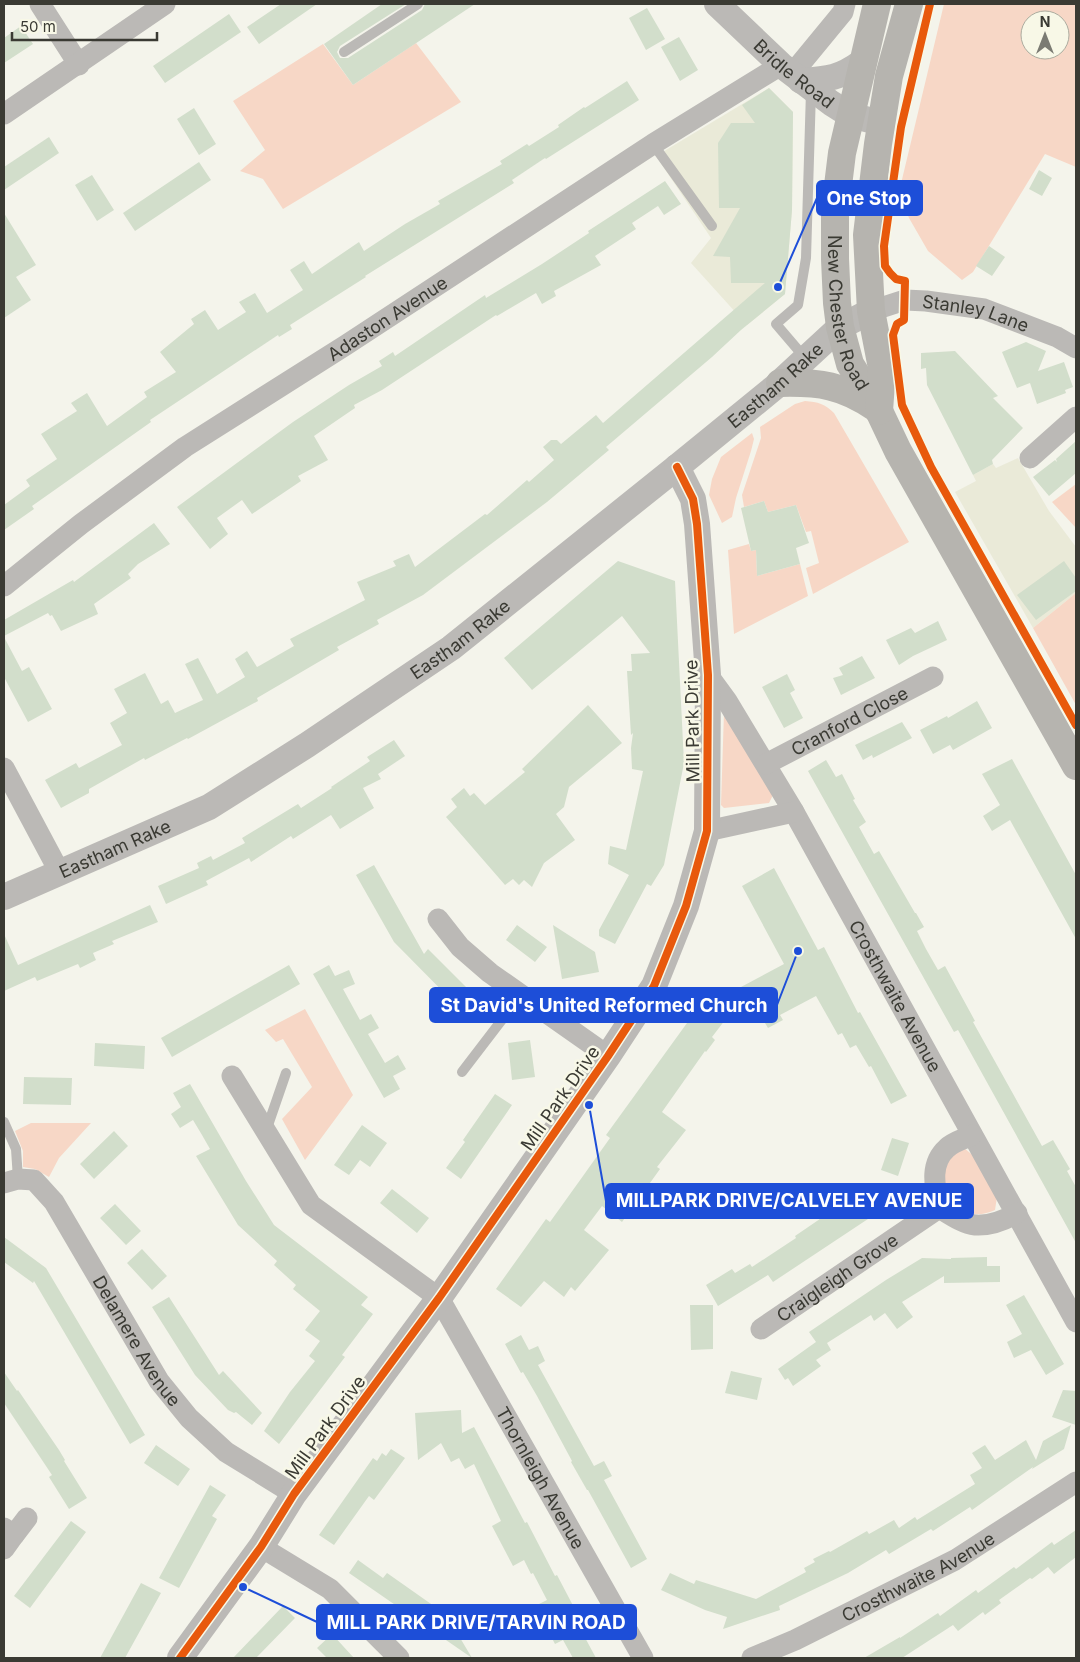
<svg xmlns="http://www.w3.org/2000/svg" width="1080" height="1662" font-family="Inter,sans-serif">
<rect width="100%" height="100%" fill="#f4f4eb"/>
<path fill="#eaead8" d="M769 88 793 112 792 210 785 294 747 325 691 263 711 238 656 156Z
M1018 458 1049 511 1076 547V593L1033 628 955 492 976 481 973 475 993 464 996 468Z"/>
<path fill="#f7d7c6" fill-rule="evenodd" d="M944 4H1076V167L1045 154 973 272 962 280 928 251 909 218 899 192ZM1030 20H1060V50H1030Z
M416 43 461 102 283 209 263 179 240 171 265 150 233 101 323 44 353 85Z
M805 401C818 402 825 404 834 413L909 542 813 594 806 568 819 563 811 531 806 532 796 505 768 512 764 501 744 507 742 495 761 438 760 427 795 404Z
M752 433 754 439 751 451 736 498 732 517 722 523 709 495 712 479 721 457Z
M1076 484V528L1052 502Z
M749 544 751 551 756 550 757 576 800 564 808 596 734 634 728 550Z
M1076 593V705L1033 628Z
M724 712 774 793 769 803 724 808 721 805Z
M305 1009 353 1095 305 1160 282 1119 312 1087 283 1039 276 1042 265 1030Z
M31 1123H91L59 1158 49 1177 35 1169 23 1167V1151L15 1131Z
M964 1148 975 1157 997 1197 995 1210C988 1213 981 1215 973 1214 954 1211 940 1188 943 1170 945 1159 956 1153 964 1148Z"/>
<path fill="#d2decb" d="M281 4H317L259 44 247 27Z
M382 4H406L340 46 337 52 340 58H348L422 10 425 4H475L353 85 324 44Z
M647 8 665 39 646 50 629 18Z
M229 14 241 32 165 83 153 66Z
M21 26 33 44 4 63V38Z
M679 37 698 70 680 81 661 47Z
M627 81 639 100 546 159 545 158 512 180 514 183 365 276 366 277 290 325 292 329 279 337 278 335 150 420 151 422 32 506 34 509 4 530V505L30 486 26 480 57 459 41 434 77 411 71 403 87 393 107 426 147 397 144 392 176 372 160 352 194 324 191 319 205 310 218 330 246 312 239 302 255 293 267 313 303 290 290 270 304 261 312 274 359 242 364 251 405 224 440 204 438 201 502 164 500 161 527 144 529 146 559 127 558 125 584 107 585 108Z
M769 88 793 112 792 210 785 294 741 330 712 357 606 447 609 450 547 502 423 595 377 620 379 624 337 647 339 650 257 698 258 701 188 739 187 738 145 760 144 758 89 789V793L61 808 45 780 76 763 79 768 122 745 110 723 127 713 114 689 145 673 161 704 168 700 175 713 203 700 185 664 198 658 217 694 245 677 235 659 247 651 257 667 259 666 294 646 290 639 365 600 357 582 396 566 393 561 409 554 415 567 485 514 487 515 527 480 529 482 554 460 543 447 551 440H557L561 444 596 415 603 423 765 283H731L730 257 713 256 740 208H719L718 143 731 123H755L742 105Z
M194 108 216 144 199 155 177 119Z
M49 137 59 153 4 190V167Z
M199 162 211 180 135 231 123 213Z
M1039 170 1052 178 1042 196 1029 189Z
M92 175 114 210 97 221 75 185Z
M665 181 681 204 664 215 658 206 632 223 636 229 595 256 601 265 554 291 556 296 542 304 536 293 497 316 496 315 382 390 354 405 355 408 314 436 328 460 298 476 301 481 252 514 242 500 217 518 228 534 210 549 177 507 293 422 349 385 382 366 379 361 393 352 395 356 485 295 486 298 542 264 589 233 588 231Z
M4 213 36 265 16 277 31 300 4 318Z
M989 246 1005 257 992 276 976 266Z
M1026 342 1046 351 1038 371 1064 362 1073 387 1065 390 1066 393 1037 404 1030 383 1017 388 1002 352Z
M955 351 998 396 993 398 1023 428 992 460 993 464 973 475 927 385 926 368 921 369V353Z
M1076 441V473L1049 496 1033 477 1055 460 1057 462 1056 459Z
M764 501 768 512 796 505 809 543 796 548 800 564 757 576 756 550 751 551 741 508Z
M154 523 170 544 138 564 128 574 131 578 94 604 98 614 61 631 52 615 50 616 48 613 4 636V620L73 580 74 582Z
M618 561 675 581 684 763 664 865 651 886 647 884 615 944 599 936V930L629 875 608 864 609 854 610 846 626 850 643 771 632 769 631 748 633 733 631 735 627 671H632L631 654 650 653 622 616 532 690 504 658Z
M1064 561 1076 578V591L1036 620 1017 595Z
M938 621 947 640 913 656 899 665 886 640 911 628 915 633Z
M4 637 22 671 29 667 52 709 28 722 4 677Z
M862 656 875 678 841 695 833 678 843 675 839 668Z
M787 674 795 690 790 693 803 718 784 728 762 687Z
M977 701 992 728 953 750 950 745 933 754 920 730 947 716 948 718Z
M588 705 622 743 569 787 564 807 556 814 575 840 544 863 532 887 524 880 519 885 513 879 505 885 446 817 457 807 451 799 464 788 470 796 474 793 485 805 525 772 522 769Z
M902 722 912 738 873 758 872 755 863 760 855 745Z
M394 740 405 756 378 774 381 779 363 788 374 808 340 829 331 815 293 839 291 836 251 862 249 858 206 881 208 885 166 904 158 886 199 868 197 863 211 856 213 860 245 843 242 838 298 804 301 808 332 788 331 787 370 761 367 757Z
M1012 759 1076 875V939L1010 820 992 831 983 816 1000 805 982 774Z
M826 760 836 777 842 774 855 799 853 800 866 822 859 827 874 854 879 851 915 913H916L924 927 917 931 926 949 938 970 945 966 975 1021 973 1022 1042 1146 1053 1140 1070 1169 1067 1171 1076 1187V1243L958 1030 954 1032 808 771Z
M374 865 424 954 428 949 486 1007 472 1021 394 942 356 875Z
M774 868 818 950 824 947 858 1013 860 1012 907 1096 891 1104 871 1066 869 1067 856 1045 850 1048 842 1033 838 1035 816 996 780 1015 783 1020 768 1028 762 1018 759 1020 741 987 784 964 742 886Z
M150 905 158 922 112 941 114 944 93 953 96 960 80 968 78 964 37 981 35 977 4 991V934L18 965Z
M517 925 547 947 535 962 506 940Z
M553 925 595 952 599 972 562 979Z
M289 965 300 984 172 1057 161 1038Z
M329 965 335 976 349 970 355 984 343 989 360 1020 371 1014 379 1028 368 1034 385 1063 398 1055 406 1069 393 1076 400 1089 384 1098 313 974Z
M707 991 732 1011 712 1037 715 1040 706 1052 705 1051 662 1112 686 1130 657 1167 660 1169 622 1222 602 1206 584 1230 609 1250 575 1291 571 1287 564 1297 544 1281 521 1307 496 1289 546 1219 550 1222 583 1176 610 1138 606 1135 687 1023 684 1021Z
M530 1040 535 1077 512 1080 508 1043Z
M95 1043 145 1046 144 1069 94 1066Z
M24 1077 72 1078 71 1105 23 1104Z
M190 1084 246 1181 274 1225 368 1297 361 1305 373 1314 342 1355 345 1357 279 1444 264 1431 290 1392 315 1361 309 1356 320 1341 305 1330 320 1311 293 1289 296 1285 274 1265 277 1261 238 1225 196 1156 210 1149 202 1135 193 1120 180 1128 171 1114 181 1107 173 1093Z
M495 1094 512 1105 461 1179 446 1168 465 1142 463 1140Z
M362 1125 387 1143 370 1167 360 1160 349 1175 334 1165Z
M114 1131 128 1146 94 1179 80 1164Z
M892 1138 909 1143 898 1176 881 1170Z
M867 1184 880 1205 874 1209 877 1213 773 1282 768 1275 718 1306 706 1285 732 1269 735 1273 750 1264 752 1267 796 1238 795 1236 836 1208 834 1204Z
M392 1189 429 1218 417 1233 380 1203Z
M115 1204 141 1231 126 1245 100 1218Z
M4 1237 46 1268 145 1435 130 1444 34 1281 33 1283 4 1262Z
M142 1249 167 1276 152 1290 127 1263Z
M987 1257V1266H1000V1282L944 1283V1276L902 1302 913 1317 897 1329 885 1313 874 1321 871 1315 827 1343 831 1350 816 1360 821 1366 793 1386 788 1378 785 1380 778 1369 816 1342 809 1332 886 1280 922 1258 951 1259V1258Z
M1024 1295 1064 1364 1046 1375 1031 1350 1014 1358 1007 1342 1022 1334 1006 1305Z
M169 1297 219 1375 223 1371 262 1413 252 1425 236 1412 234 1413 228 1410 195 1375 152 1307Z
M690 1305H713V1349L691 1350Z
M521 1335 529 1350 538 1346 545 1361 538 1365 594 1466 604 1461 612 1476 604 1480 647 1559 631 1568 588 1490H587L571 1462 572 1461 537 1396 523 1372 521 1373 505 1344Z
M731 1371 762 1378 757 1400 725 1393Z
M4 1372 17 1391 18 1390 59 1450 65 1460 64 1461 87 1498 69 1509 49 1477 52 1475 4 1403Z
M1063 1390 1076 1391V1425L1052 1417Z
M461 1410 462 1433 474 1427 525 1523 527 1522 555 1576 557 1575 579 1617 575 1619 596 1658H573L563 1640 555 1644 535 1606 547 1600 533 1573 531 1574 524 1560 513 1566 492 1526 501 1521 474 1464 465 1469 459 1458 451 1462 441 1443 418 1460 415 1413Z
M1071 1425 1064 1449 1032 1469 1033 1467 972 1510 970 1507 933 1531 931 1529 889 1554 886 1550 848 1573 779 1606 780 1610 723 1629 727 1617 705 1610 661 1590 670 1573 694 1584 696 1580 756 1599 806 1572 804 1568 815 1562 813 1559 829 1551 830 1552 867 1531 869 1534 894 1520 899 1528 915 1517 917 1520 975 1484 970 1475 982 1468 972 1453 985 1445 995 1460 1026 1440 1036 1460 1043 1441Z
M156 1445 190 1469 178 1486 144 1463Z
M391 1449 405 1458 374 1500 369 1496 334 1545 319 1535 373 1458 377 1461 382 1453 386 1456Z
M210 1485 226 1495 212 1516 217 1519 179 1588 159 1578Z
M71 1521 86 1532 30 1608 14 1596Z
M1076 1530V1557L1054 1574 1048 1567 1032 1579 1030 1578 999 1600 1001 1603 985 1615 983 1612 958 1631 953 1625 902 1658H864L900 1637V1638L938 1613 940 1616 976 1590 978 1593 1014 1567 1016 1569 1052 1542 1054 1545Z
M358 1560 383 1578 387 1573 451 1618 449 1622 458 1628 456 1631 472 1658 349 1573Z
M141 1583 161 1593 125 1658H100Z
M283 1606 295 1618 256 1658H233Z
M332 1634 354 1658H327L317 1648Z"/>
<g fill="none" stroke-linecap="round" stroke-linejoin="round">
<path stroke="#bbb9b6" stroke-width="10" d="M344 52 418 4
M653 144 712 226
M805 358 776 324 798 305 806 258 811 91
M462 1072 521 995
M4 1122 16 1149 18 1179
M266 1131 286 1073"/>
<g stroke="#bbb9b6" stroke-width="21">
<path d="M40 4 79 65"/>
<path d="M792 74 843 12 845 4"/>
<path d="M4 114 165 4"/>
<path id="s1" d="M871 311 905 300 926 301 984 309 1057 337 1076 348"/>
<path d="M1030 458 1076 417"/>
<path id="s2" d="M4 586 81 524 185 447 346 345 653 144 781 65"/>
<path id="s3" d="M708 675 727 701 794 812 1076 1322"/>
<path id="s4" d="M766 764 933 677"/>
<path d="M4 768 60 873"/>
<path d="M707 831 794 812"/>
<path d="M438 919 460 947 490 973 608 1056"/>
<path id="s5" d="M232 1076 311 1205 439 1298 643 1658"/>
<path d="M972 1135C964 1139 953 1142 947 1148 929 1164 935 1187 939 1208 949 1214 963 1224 975 1225 989 1226 1005 1220 1017 1213"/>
<path id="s6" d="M4 1183 18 1179 34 1180 54 1202 159 1381 189 1418 226 1452 294 1494"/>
<path id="s7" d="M761 1329 939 1208"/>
<path d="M4 1528 14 1535 4 1549"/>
<path d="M14 1535 27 1518"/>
<path d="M261 1547 330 1589 399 1658"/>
<path id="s8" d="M752 1658 795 1640 955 1560 1076 1482"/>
</g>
<g stroke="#bbb9b6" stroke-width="26">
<path id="s9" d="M717 4 781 65 831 103 850 115 881 123"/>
<path d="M801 81C829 79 840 78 862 62"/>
<path id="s10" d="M4 897 209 807 307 745 451 648 677 467 775 387 840 327 871 311"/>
<path d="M180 1658 261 1547 294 1494 439 1298 608 1056 654 986 686 906 707 831 708 675 697 524 693 499 677 467"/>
</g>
<g stroke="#b6b4af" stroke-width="28">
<path id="s11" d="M877 4 842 153 835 210V259L837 303 840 327 850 364 879 411 898 451 1076 766"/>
<path d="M780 383C819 382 843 385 876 408"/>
<path d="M879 411 882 368 871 311 867 235 878 144 889 76 909 4"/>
</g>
<g stroke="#f8f8e7" stroke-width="11">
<path id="cycleway" d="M930 4 901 127 884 246 885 266 890 273 896 279 905 281 904 320 897 324 893 335 902 405 931 467 1076 725
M180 1658 261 1547 294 1494 439 1298 608 1056 654 986 686 906 707 831 708 675 697 524 693 499 677 467"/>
</g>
<use href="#cycleway" stroke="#e8590c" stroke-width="8"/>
</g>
<g text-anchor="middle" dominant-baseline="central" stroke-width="5" stroke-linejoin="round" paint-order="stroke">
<g font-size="18" fill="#3a3a33" stroke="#f8f8e7">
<text stroke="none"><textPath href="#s9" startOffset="104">Bridle Road</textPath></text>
<text stroke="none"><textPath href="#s11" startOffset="315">New Chester Road</textPath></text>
<text stroke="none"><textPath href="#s1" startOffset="108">Stanley Lane</textPath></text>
<text stroke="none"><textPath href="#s2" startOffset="468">Adaston Avenue</textPath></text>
<text stroke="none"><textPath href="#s10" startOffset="931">Eastham Rake</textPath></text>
<text stroke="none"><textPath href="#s10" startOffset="526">Eastham Rake</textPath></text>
<text stroke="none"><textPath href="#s4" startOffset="94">Cranford Close</textPath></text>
<text transform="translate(692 721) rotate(-91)">Mill Park Drive</text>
<text stroke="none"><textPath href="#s10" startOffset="121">Eastham Rake</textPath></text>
<text stroke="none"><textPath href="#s3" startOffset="372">Crosthwaite Avenue</textPath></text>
<text transform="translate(560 1098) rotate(-55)">Mill Park Drive</text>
<text stroke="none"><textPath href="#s7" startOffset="92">Craigleigh Grove</textPath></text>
<text stroke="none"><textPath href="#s6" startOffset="222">Delamere Avenue</textPath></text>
<text transform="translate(325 1427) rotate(-54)">Mill Park Drive</text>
<text stroke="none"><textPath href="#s5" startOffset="516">Thornleigh Avenue</textPath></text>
<text stroke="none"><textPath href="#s8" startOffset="185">Crosthwaite Avenue</textPath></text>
</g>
</g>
<path fill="none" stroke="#1d4ed8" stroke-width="2" d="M778 287L817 198M798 951L777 1005M589 1105L606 1201M243 1587L317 1622"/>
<g fill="#1d4ed8" stroke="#f8f8e7" stroke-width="2">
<circle cx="778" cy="287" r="5"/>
<circle cx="798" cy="951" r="5"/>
<circle cx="589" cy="1105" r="5"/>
<circle cx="243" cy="1587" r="5"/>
</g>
<g fill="#1d4ed8" stroke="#1d4ed8" stroke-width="2">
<rect x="817" y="181" width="105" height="34" rx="5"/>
<rect x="430" y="988" width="347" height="34" rx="5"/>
<rect x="606" y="1184" width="367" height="34" rx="5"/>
<rect x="317" y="1605" width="319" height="34" rx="5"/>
</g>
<g font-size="19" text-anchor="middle" font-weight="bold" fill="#fff">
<text x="869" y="205">One Stop</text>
<text x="604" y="1012">St David's United Reformed Church</text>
<text x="789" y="1207">MILLPARK DRIVE/CALVELEY AVENUE</text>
<text x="476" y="1629">MILL PARK DRIVE/TARVIN ROAD</text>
</g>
<rect width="1080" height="1662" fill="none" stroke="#3a3a33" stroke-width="10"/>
<g transform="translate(1045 35)"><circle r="24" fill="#f8f8e7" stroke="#acac9f"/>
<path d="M0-4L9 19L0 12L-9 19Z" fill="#7b7b73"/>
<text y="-8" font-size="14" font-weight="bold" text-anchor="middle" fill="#3a3a33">N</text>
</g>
<path d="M12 32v8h145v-8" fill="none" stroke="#3a3a33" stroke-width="2.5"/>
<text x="20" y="32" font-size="15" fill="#3a3a33" stroke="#f8f8e7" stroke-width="4" paint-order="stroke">50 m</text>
</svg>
